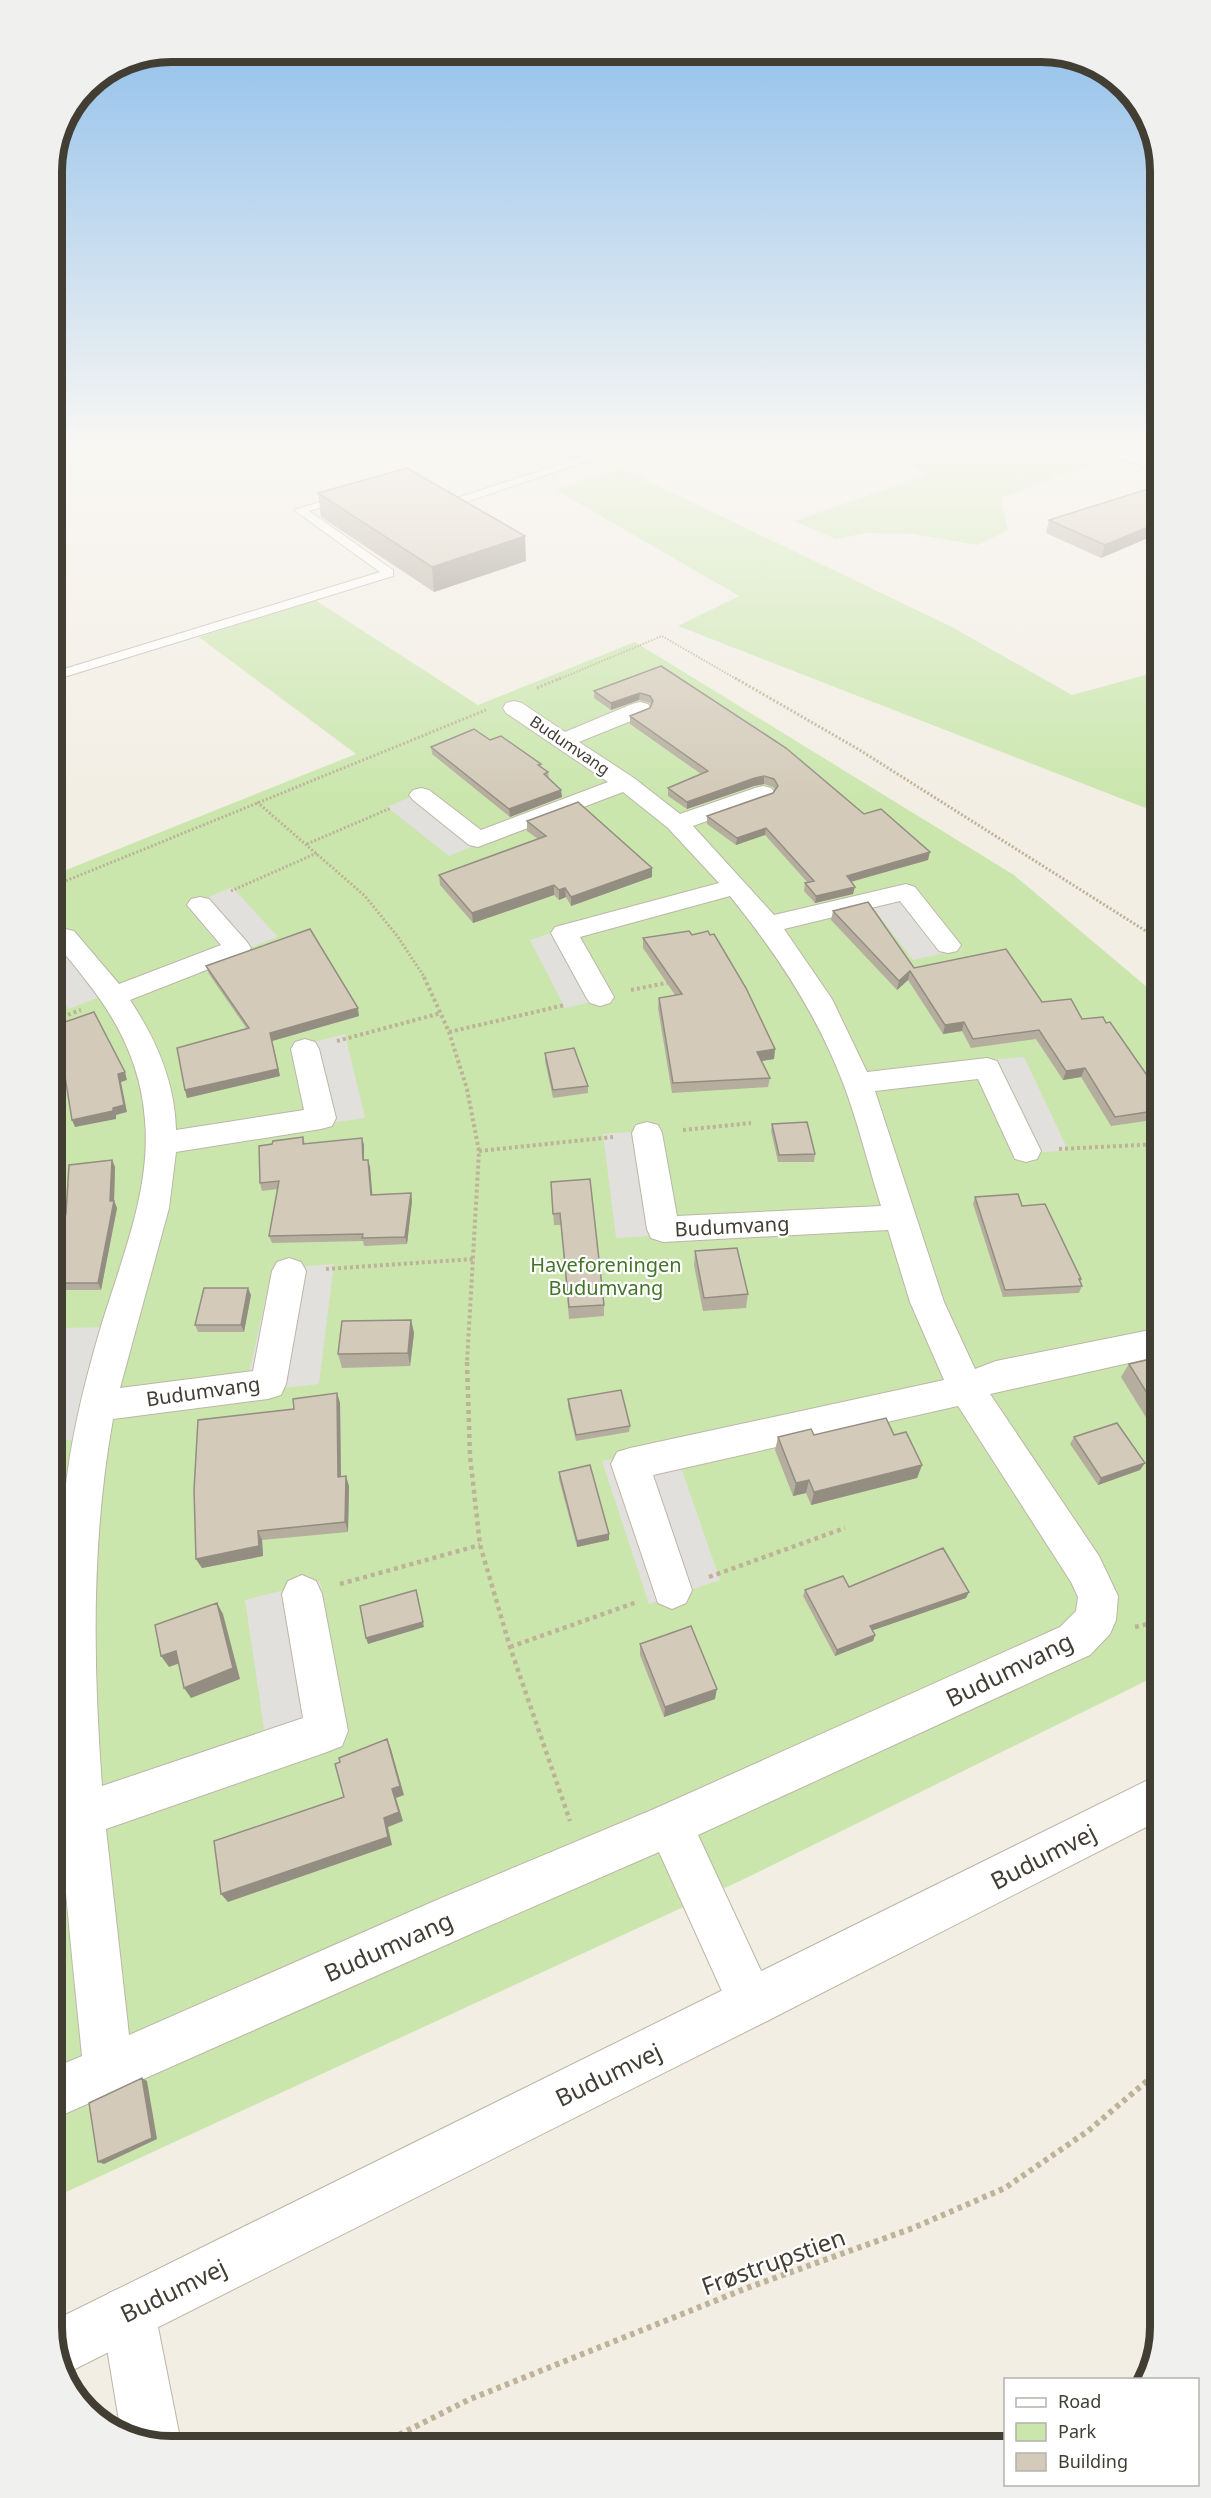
<svg xmlns="http://www.w3.org/2000/svg" width="1211" height="2498" font-family="'Noto Sans',sans-serif">
<rect width="100%" height="100%" fill="#f2eee4"/>
<path fill="#cae6ad" d="M912 447H1055L1088 459 1092 464 1001 498 1008 530 977 545 913 534 866 533 836 539 794 521 927 475 903 461 916 453Z
M621 468 952 627 1072 695 1160 671V812L1143 807 678 626 739 596 556 490Z
M315 600 478 705 635 642 1014 875 1160 998V1674L742 1880 51 2199V876L356 754 199 637Z"/>
<path fill="#e2e0dc" d="M427 790 491 839 449 856 387 807Z
M910 886 962 949 913 960 864 896Z
M232 887 278 937 228 956 187 907Z
M573 926 614 997 565 1008 530 940Z
M57 939 104 995 69 1009 51 986V941Z
M345 1034 365 1118 308 1126 291 1048Z
M1024 1057 1068 1150 1015 1155 971 1061Z
M662 1130 679 1234 616 1238 603 1134Z
M334 1264 319 1384 245 1392 272 1269Z
M107 1327 82 1439 51 1441V1385L65 1328Z
M674 1447 720 1580 649 1604 602 1461Z
M320 1581 349 1733 269 1762 245 1600Z"/>
<g fill="none" stroke-linecap="round" stroke-linejoin="round">
<g stroke="#bdb6a7" stroke-width="2">
<path id="service" d="M612 447H628L457 505H449L430 493 436 490 454 499Z
M345 494 349 495V499L309 511 393 570V576L51 681V673L380 572 294 510Z"/>
</g>
<g stroke="#bdb6a7" stroke-width="2">
<path id="minor" d="M1093 447H1118L1160 461V472L1095 450Z
M514 701 522 703 565 732 632 704 640 702 648 704 651 709 648 714 579 742 634 778 680 814 755 788 763 786 771 788 775 793 771 798 693 826 774 915 906 884 915 887 961 945 957 951 948 953 939 951 900 901 784 929 832 999 867 1072 987 1058 997 1061 1041 1151 1037 1159 1026 1162 1015 1159 978 1079 875 1091 944 1302 975 1369 996 1361 1160 1328V1356L990 1394 1099 1556 1118 1596 1116 1620 1110 1634 1090 1655 698 1835 776 2003 769 2020 752 2027 735 2020 659 1852 473 1933 51 2120V2069L82 2056C63 1864 39 1669 67 1476 74 1424 87 1373 102 1323 122 1258 151 1189 145 1120 141 1065 118 1020 84 978 74 964 61 951 52 937L56 931 65 929 74 931 119 984 221 945 187 905 191 899 200 897 209 899 247 942 251 948 247 954 130 1000C156 1039 175 1082 176 1130L304 1110 291 1049 295 1042 305 1039 315 1042 319 1049 336 1118 332 1126 321 1129 176 1152 169 1208 120 1388 253 1371 272 1271 277 1262 289 1258 301 1262 306 1271 286 1384 281 1395 268 1399 113 1419C91 1540 93 1664 102 1786L303 1718 282 1594 288 1581 302 1575 316 1581 322 1594 348 1731 342 1746 327 1752 106 1829 129 2035 439 1899 654 1809 1060 1627 1076 1611 1078 1597 1071 1582 958 1406 653 1475 692 1590 686 1603 672 1609 658 1603 611 1464 617 1452 630 1448 944 1380 910 1302 888 1230 663 1242 651 1238 647 1229 632 1133 636 1125 647 1122 658 1125 662 1133 677 1216 881 1206C868 1165 858 1122 843 1083 817 1014 776 953 730 896L580 937 614 997 610 1003 600 1006 590 1003 586 997 551 933 555 927 719 883 668 828 623 792 478 847 469 845 413 800 409 795 413 790 421 788 429 790 481 830 608 782 506 713 503 708 506 703Z
M128 2285 147 2293 155 2312 181 2443 179 2447H163L121 2433 101 2312 109 2293Z"/>
</g>
<g stroke="#bdb6a7" stroke-width="2">
<path id="tertiary" d="M1160 1774V1820L769 2020 75 2369 60 2373 51 2322Z"/>
</g>
<path stroke="#beb298" stroke-width="2" stroke-dasharray="1.5 1.5" stroke-linecap="butt" d="M557 680 662 636 738 680"/>
<path stroke="#beb298" stroke-width="3" stroke-dasharray="2 2" stroke-linecap="butt" d="M735 678 858 749 1160 940
M537 688 561 678
M257 802 365 896 398 937 425 978
M307 844 391 808
M51 887 486 710
M231 891 317 853"/>
<path stroke="#beb298" stroke-width="4" stroke-dasharray="3 3" stroke-linecap="butt" d="M424 977 449 1032 467 1089 479 1151 467 1363
M631 990 671 982
M51 1021 81 1010
M449 1032 565 1005
M337 1041 441 1013
M683 1130 751 1123
M1059 1149 1160 1144
M479 1151 613 1137
M326 1269 474 1259"/>
<path stroke="#beb298" stroke-width="4.5" stroke-dasharray="4 4" stroke-linecap="butt" d="M467 1362 470 1456 480 1545 510 1647 570 1821
M709 1577 845 1528
M340 1584 480 1545
M1135 1627 1160 1621
M510 1647 637 1602"/>
<path stroke="#beb298" stroke-width="6" stroke-dasharray="4.5 4.5" stroke-linecap="butt" d="M375 2447 468 2400 747 2288 913 2228 1005 2188 1088 2131 1160 2070"/>
<use href="#service" fill="#fff" fill-rule="evenodd"/>
<use href="#minor" fill="#fff" fill-rule="evenodd"/>
<use href="#tertiary" fill="#fff" fill-rule="evenodd"/>
</g>
<path fill="#b5ae9f" d="M318 493 526 561 434 592 321 517Z
M1049 520 1154 535 1101 558 1046 533Z
M661 666 864 814 928 860 851 882 853 894 815 903 804 891 805 883H808L765 835 736 845 707 824V816L773 793 775 790 773 787 764 784 754 786 687 809 668 796V788L701 774 630 724V716L650 708 651 705 650 703 639 700 611 710 594 698V691Z
M490 740 541 764V767L548 772 549 778 562 797 510 817 432 754 431 747Z
M527 821 652 877 571 906 566 897 559 900 554 895 473 923 440 885 439 875 538 839 527 831Z
M833 911 914 968 1042 1002 1082 1019 1106 1023 1160 1094V1119L1111 1126 1081 1077 1063 1080 1036 1039 971 1048 962 1031 943 1034 908 980 897 990 831 920Z
M692 935 775 1049 774 1059 761 1061 770 1078 768 1087 672 1093 658 1008 659 998 675 995 643 948V938Z
M206 966 359 1016 272 1041 280 1076 187 1098 185 1090 247 1029 209 974Z
M545 1053 588 1086V1093L553 1098 545 1061Z
M772 1124 815 1154 814 1162H778L771 1131Z
M303 1137 305 1144 362 1138 364 1145V1160L370 1167 372 1195 411 1193 412 1201 407 1244 364 1246 363 1241 272 1243 269 1236 278 1189 262 1191 260 1183 272 1144Z
M112 1160 115 1167 114 1201 117 1208 101 1290H51V1256Z
M551 1182 604 1305V1316L569 1319 561 1225H554Z
M975 1197 1022 1206 1081 1279 1080 1282 1082 1286 1079 1293 1003 1297 973 1204Z
M695 1251 748 1294 746 1308 703 1311 694 1265Z
M251 1295 244 1332H198L195 1325Z
M411 1320 414 1333 410 1366 342 1368 338 1354Z
M1160 1357V1421L1150 1424 1121 1377 1129 1364Z
M337 1393 340 1403 341 1476 349 1486 348 1532 262 1540 263 1556 202 1568 196 1559 294 1409Z
M568 1399 630 1426 629 1432 576 1441 568 1406Z
M814 1435H894L922 1465 917 1478 811 1505 806 1493 793 1496 775 1450 778 1437Z
M1074 1437 1145 1463 1140 1470 1098 1485 1070 1444Z
M559 1472 609 1540 577 1547 559 1479Z
M849 1587 966 1598 873 1630 875 1635 873 1641 835 1656 803 1596 805 1590Z
M640 1644 715 1699 664 1717 640 1655Z"/>
<path fill="#948d82" d="M1160 522V533L1101 558 1105 545Z
M525 536 526 561 434 592 432 567Z
M640 693 639 700 611 710V703Z
M764 776V784L754 786 687 809V802L755 778Z
M561 790 562 797 510 817 509 809Z
M766 828 765 835 736 845 737 838Z
M930 852 928 860 846 883 847 876Z
M652 868V877L571 906V897Z
M554 885V895L473 923 472 913Z
M855 887 853 894 815 903 816 896Z
M565 888 566 897 559 900V890Z
M910 971 908 980 897 990 899 981Z
M358 1008 359 1016 272 1041 280 1076 187 1098 185 1090 270 1033Z
M964 1022 962 1031 943 1034 945 1025Z
M775 1049 774 1059 756 1062 757 1052Z
M1085 1068 1081 1077 1063 1080 1066 1071Z
M125 1072 127 1080 121 1082 127 1112 116 1115V1119L75 1127 72 1120 118 1074Z
M362 1138 364 1145V1168L363 1160Z
M112 1160 115 1167 114 1202V1201L117 1208 101 1290 98 1283 110 1201Z
M368 1160 370 1167 373 1202 371 1195Z
M411 1193 412 1201 407 1244 405 1237Z
M248 1288 251 1295 244 1332 241 1325Z
M411 1320 414 1333 410 1366 408 1353Z
M337 1393 340 1403 341 1487 338 1477Z
M1160 1410V1421L1150 1424 1158 1411Z
M1145 1463 1140 1470 1098 1485 1101 1478Z
M922 1465 917 1478 811 1505 814 1492Z
M346 1476 349 1486 348 1532 345 1522Z
M809 1480 806 1493 793 1496 796 1483Z
M258 1531 262 1540 263 1556 202 1568 196 1559Z
M609 1534V1540L577 1547V1541Z
M416 1590 424 1627 368 1644 366 1638Z
M969 1592 966 1598 868 1632 870 1626Z
M217 1603 223 1614 240 1679 191 1698 184 1688Z
M875 1635 873 1641 835 1656 837 1650Z
M176 1651 183 1662 169 1667 161 1656Z
M717 1689 715 1699 664 1717 665 1707Z
M387 1739 391 1749 404 1795 396 1798 403 1821 388 1827 392 1845 228 1902 221 1894 384 1818 392 1789Z
M142 2078 147 2081 157 2139 104 2164 98 2162Z"/>
<path fill="#d3cab9" stroke="#948d82" stroke-width="1.5" d="M407 468 525 536 432 567 318 493Z
M1151 488 1160 492V522L1105 545 1049 520Z
M661 666 786 748 864 814 881 809 930 852 847 876 855 887 816 896 805 883 814 881 766 828 737 838 707 816 773 793 778 786 774 779 764 776 755 778 687 802 668 788 708 771 630 716 650 708 653 701 650 696 640 693 611 703 594 691Z
M474 729 490 740 501 736 541 764 538 765 548 772 544 774 561 790 509 809 431 747Z
M578 802 652 868 571 897 565 888 559 890 554 885 472 913 439 875 546 836 527 821Z
M868 902 914 968 1006 949 1042 1002 1071 999 1082 1019 1103 1017 1106 1023 1110 1022 1160 1094V1110L1115 1117 1085 1068 1066 1071 1039 1030 973 1039 964 1022 945 1025 910 971 899 981 833 911Z
M310 929 358 1008 270 1033 278 1069 185 1090 177 1048 249 1028 206 966Z
M689 931 692 935 708 931 710 935 714 934 746 988 775 1049 757 1052 770 1078 673 1083 659 998 682 994 643 938Z
M94 1012 125 1072 118 1074 124 1105 113 1108V1111L72 1120 62 1058 51 1036V1032L64 1028 62 1023Z
M574 1048 588 1086 553 1090 545 1053Z
M807 1122 815 1154 779 1155 772 1124Z
M303 1137V1144L362 1138 363 1160H368L371 1195 411 1193 405 1237 362 1238 363 1234 269 1236 279 1181 260 1183 259 1146 272 1144 273 1141Z
M112 1160 110 1201H114L98 1283H51V1256L66 1214 69 1165Z
M590 1179 604 1305 569 1307 560 1213 553 1214 551 1182Z
M1018 1194 1022 1206 1045 1204 1081 1279H1079L1082 1286 1005 1290 975 1197Z
M737 1248 748 1294 704 1298 695 1251Z
M204 1288H248L241 1325H195Z
M411 1320 408 1353 338 1354 342 1321Z
M1160 1357V1410L1158 1411 1129 1364Z
M621 1390 630 1426 576 1435 568 1399Z
M337 1393 338 1477 346 1476 345 1522 258 1531 259 1546 196 1559 194 1490 198 1420 294 1409 293 1399Z
M886 1418 894 1435 906 1432 922 1465 814 1492 809 1480 796 1483 778 1437 811 1429 814 1435Z
M1117 1423 1145 1463 1101 1478 1074 1437Z
M590 1465 609 1534 577 1541 559 1472Z
M943 1548 969 1592 870 1626 875 1635 837 1650 805 1590 843 1576 849 1587Z
M416 1590 423 1622 366 1638 360 1606Z
M217 1603 233 1668 184 1688 176 1651 161 1656 155 1625Z
M691 1626 717 1689 665 1707 640 1644Z
M387 1739 400 1786 392 1789 399 1812 384 1818 388 1837 221 1894 214 1841 344 1797 335 1764 340 1762 339 1758Z
M142 2078 152 2138 98 2162 89 2103Z"/>
<linearGradient id="sky" x2="0" y2="1"><stop stop-color="#8bbdea"/><stop offset="0.56" stop-color="#f9f7f3"/><stop offset="1" stop-color="#f9f7f3" stop-opacity="0"/></linearGradient>
<rect width="1211" height="797" fill="url(#sky)"/>
<g text-anchor="middle" dominant-baseline="central" stroke-width="4.5" stroke-linejoin="round" paint-order="stroke">
<g font-size="16" fill="#433e34" stroke="#fff">
<text transform="translate(570 745) rotate(34)">Budumvang</text>
</g>
<g font-size="20" fill="#433e34" stroke="#fff">
<text transform="translate(732 1226) rotate(-3)">Budumvang</text>
<text transform="translate(203 1391) rotate(-8)">Budumvang</text>
</g>
<g font-size="20" fill="#427429" stroke="#fff">
<text x="606" y="1264">Haveforeningen<tspan x="606" dy="23">Budumvang</tspan></text>
</g>
<g font-size="24" fill="#433e34" stroke="#fff">
<text transform="translate(1009 1669) rotate(-26)">Budumvang</text>
<text transform="translate(1043 1856) rotate(-27)">Budumvej</text>
<text transform="translate(388 1946) rotate(-24)">Budumvang</text>
<text transform="translate(608 2074) rotate(-26)">Budumvej</text>
<text transform="translate(773 2261) rotate(-20)">Frøstrupstien</text>
<text transform="translate(173 2290) rotate(-26)">Budumvej</text>
</g>
</g>
<path d="M0 0H1211V2498H0ZM171 62H1041A109 109 0 0 1 1150 171V2327A109 109 0 0 1 1041 2436H171A109 109 0 0 1 62 2327V171A109 109 0 0 1 171 62Z" fill="#f0f0ef" fill-rule="evenodd"/>
<path fill="none" stroke="#433e34" stroke-width="8" d="M171 62H1041A109 109 0 0 1 1150 171V2327A109 109 0 0 1 1041 2436H171A109 109 0 0 1 62 2327V171A109 109 0 0 1 171 62Z"/>
<rect x="1004" y="2378" width="195" height="108" fill="#ffffff" stroke="#b4b2ae" stroke-width="1.5"/>
<rect x="1016" y="2398" width="30" height="9" fill="#ffffff" stroke="#b4b2ae" stroke-width="1.5"/>
<text x="1058" y="2408" font-size="18" fill="#433e34">Road</text>
<rect x="1016" y="2423" width="30" height="18" fill="#cae6ad" stroke="#b4b2ae" stroke-width="1.5"/>
<text x="1058" y="2438" font-size="18" fill="#433e34">Park</text>
<rect x="1016" y="2453" width="30" height="18" fill="#d3cab9" stroke="#b4b2ae" stroke-width="1.5"/>
<text x="1058" y="2468" font-size="18" fill="#433e34">Building</text>
</svg>
